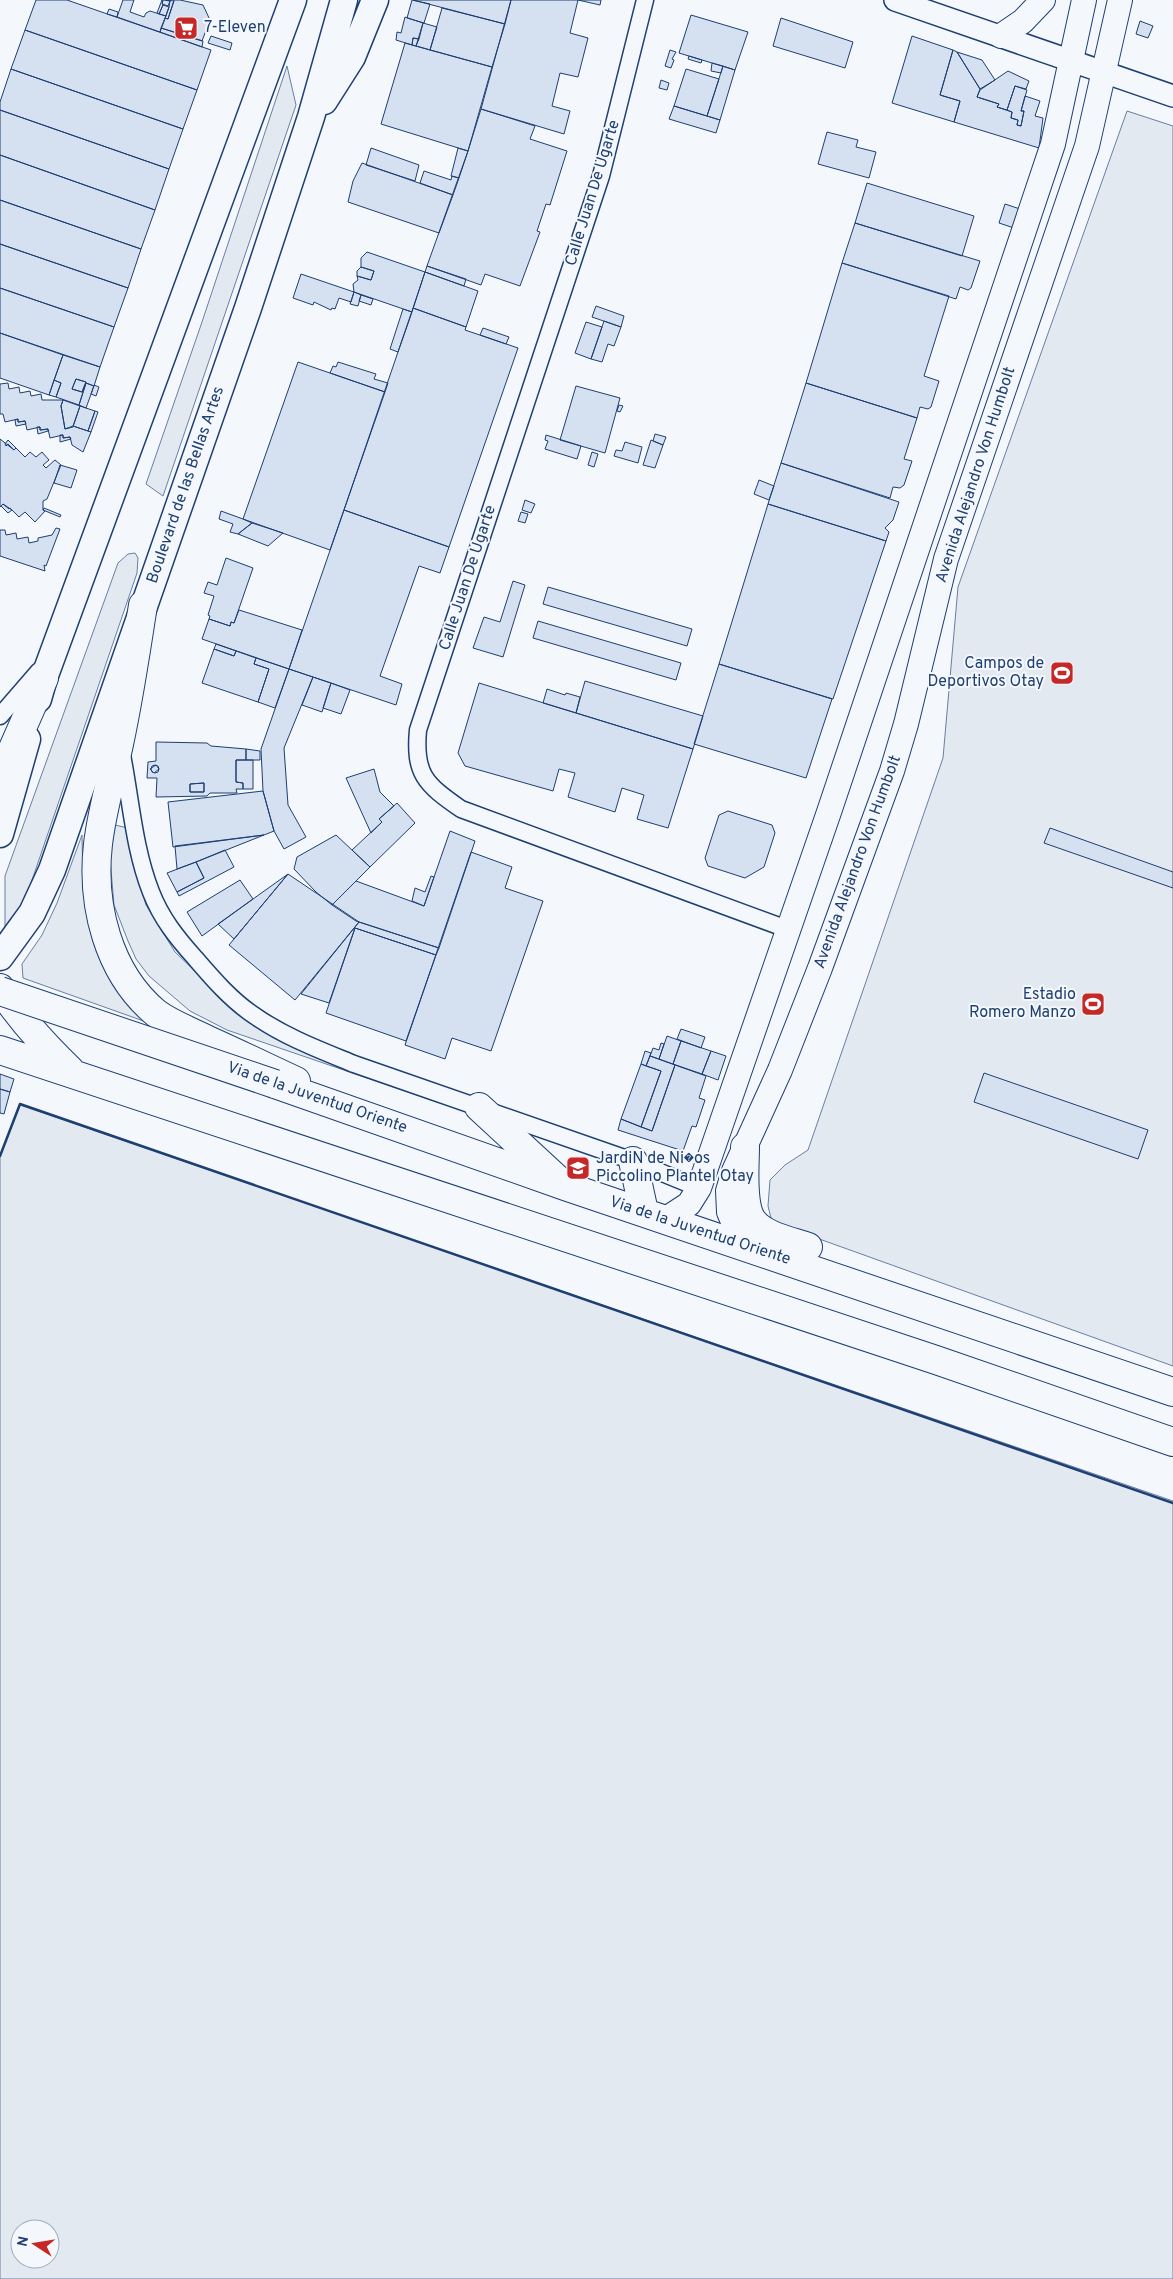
<svg xmlns="http://www.w3.org/2000/svg" width="1173" height="2279" font-family="Overpass,sans-serif">
<rect width="100%" height="100%" fill="#f4f7fb"/>
<path fill="#e3e9f0" stroke="#687fa3" fill-rule="evenodd" d="M287 66 296 105 163 496 146 484 202 322Z
M1127 111 1173 126V1366L772 1222 768 1206 770 1180 785 1165 808 1150 943 758 958 587Z
M135 553 138 558 137 573 30 886 18 914 5 930V876L118 563 128 554Z
M115 825 128 828 133 862 146 905 175 952 222 997 299 1047 437 1102 227 1030 190 1011 149 976 136 959 128 941 114 905 110 858Z
M82 835 83 880 91 922 180 1034 23 978 22 964 42 935 57 903Z
M20 1105 1173 1501V2279H0V1156ZM20 2229H50V2259H20Z"/>
<path fill="#d5e0f0" stroke="#1d3f73" fill-rule="evenodd" d="M36 0H67L211 50 197 90 25 30Z
M123 0H134L130 12 144 17 146 13 150 11 166 16 160 32 117 17Z
M162 0 163 5 159 14 157 13Z
M163 0 170 1 168 6 162 4Z
M167 0 174 1 168 19 165 18 169 7 170 1Z
M180 0 203 5 210 20 202 41 161 28 165 18 168 19 174 0Z
M412 0 430 4 424 23 407 18Z
M413 0H511L505 24Z
M511 0H601L600 5 578 0 570 33 588 38 578 77 560 73 552 106 570 111 564 134 481 109Z
M163 5 169 7 166 16 159 14Z
M442 8 505 24 492 67 430 50Z
M109 9 118 12 117 17 107 14Z
M691 15 748 32 735 70 679 53Z
M405 17 423 23 419 39 413 38 412 45 396 40 397 32 401 33Z
M781 18 853 42 845 68 773 46Z
M1140 21 1153 26 1148 38 1136 34Z
M423 23 437 27 430 50 416 46Z
M161 28 203 41 202 47 160 32Z
M25 30 197 90 183 129 11 69Z
M211 36 232 43 230 50 208 43Z
M912 36 953 50 940 95 960 101 954 122 892 103Z
M413 38 419 39 416 46 412 45Z
M405 43 492 67 468 151 381 124Z
M670 50 676 52 672 59 674 60 671 68 665 66Z
M953 50 957 52 980 89 977 97 999 104 997 107 1012 112 1011 118 1018 120 1017 125 1021 126 1024 111H1021L1025 96 1040 101 1035 116 1043 118 1039 148 954 122 960 101 940 95Z
M957 52 982 60 995 80 980 89Z
M689 56 702 60 701 63 688 59Z
M712 63 723 66 721 73 711 71Z
M723 66 735 70 720 120 707 116Z
M11 69 183 129 169 169 0 110V102Z
M686 69 719 79 707 116 674 106Z
M1008 71 1029 81 1026 89 1015 86 1007 110 997 107 999 104 977 97 980 90Z
M661 80 669 83 667 90 659 88Z
M1015 86 1027 90 1021 111H1024L1021 126 1017 125 1018 120 1011 118 1012 112 1007 110Z
M674 106 720 120 716 133 669 119Z
M481 109 535 126 530 139 567 151 550 205 546 204 537 231 540 232 520 286 485 274 481 285 427 266 468 151Z
M0 110 169 169 155 210 0 155Z
M827 132 858 140 856 147 876 152 869 178 818 164Z
M371 148 419 165 415 181 366 165Z
M458 148 468 151 459 178 451 176Z
M0 155 155 210 141 249 0 200Z
M362 163 453 195 439 233 348 202 353 181Z
M424 171 451 180 452 176 459 178 453 195 420 183Z
M867 183 974 216 962 256 855 223Z
M0 200 141 249 128 288 0 244Z
M1005 204 1020 209 1014 228 999 223Z
M855 223 980 261 971 288 968 290 960 287 956 299 842 263Z
M0 244 128 288 114 327 0 288Z
M367 252 425 272 412 312 354 292 353 284 358 280 357 276 371 280 374 271 361 267V258Z
M842 263 949 296 924 376 939 381 931 407 928 409 920 407 917 418 806 383Z
M427 266 466 279 464 286 425 272Z
M361 267 374 271 371 280 357 276V271Z
M425 272 478 291 466 327 413 308Z
M301 274 354 292 351 302 339 298 335 309 332 308 331 310 314 302 313 305 293 298Z
M0 288 114 327 100 367 0 333Z
M354 292 361 295 358 306 350 304Z
M361 295 373 299 371 305 359 301Z
M596 306 624 316 621 327 592 317Z
M413 308 466 327 465 330 518 348 449 547 344 510Z
M403 309 412 312 398 352 390 349Z
M604 321 621 327 614 346 608 344 602 362 591 359Z
M586 322 602 327 591 359 575 353Z
M483 328 509 337 506 344 480 335Z
M0 333 63 355 49 395 0 378Z
M63 355 100 367 94 386 86 383 79 405 56 397 61 383 54 380ZM76 379 86 382 82 392 72 389Z
M298 362 385 392 330 550 243 519Z
M338 362 376 374 374 379 388 383 385 392 330 373 333 366 336 367Z
M76 379 86 382 82 392 72 389Z
M54 380 61 383 56 397 49 395Z
M8 383 9 389 19 387 20 393 30 391 31 396 41 394 42 400H63L61 406 65 429 73 426 91 432 83 452 72 445 70 437 63 438V435L50 438 48 429 40 430V427L27 430 25 421 18 422V419L5 422 3 414H0V384Z
M86 383 94 386 86 408 79 405Z
M806 383 917 418 904 459 912 461 904 485 900 488 893 487 890 498 781 463Z
M94 385 99 387 96 396 91 394Z
M576 386 620 398 605 453 560 440Z
M63 400 80 406 73 427 65 429 61 406Z
M619 405 623 406 620 412 617 411Z
M80 406 95 411 88 431 73 426Z
M95 411 98 412 91 432 88 431Z
M18 419V422L25 421 26 424 16 426 15 420Z
M37 427H40V430L48 429V431L38 434Z
M655 434 666 437 663 445 653 441Z
M60 435H63V438L70 437 71 439 60 442Z
M546 435 581 446 577 459 545 449 548 441 545 440Z
M0 439 14 450 16 448 25 457 30 452 36 457 42 452 49 460 43 465 46 468 55 460 61 465 47 499 43 501V510L45 511 35 522 25 512 19 517 10 508 9 509 3 504 0 507Z
M8 440 16 448 14 450 8 444 6 446 5 444Z
M651 440 663 445 655 468 643 465Z
M625 442 642 447 638 463 614 456 616 450 622 451Z
M592 452 598 454 594 467 588 465Z
M781 463 899 502 893 520 885 528 889 532 886 541 768 504Z
M60 465 77 470 71 488 54 483Z
M759 480 774 486 769 500 754 494Z
M525 500 535 504 531 513 522 510Z
M3 504 12 510 8 513 1 506Z
M768 504 886 541 833 699 719 664Z
M44 508 61 515 60 517 43 510Z
M344 510 449 547 440 573 419 566 380 676 402 684 396 705 289 669Z
M221 511 243 519 252 523 238 534 230 532 233 524 219 519Z
M521 512 528 514 525 523 518 521Z
M252 523 283 533 268 546 238 534Z
M56 528 60 529 46 566 44 565 45 571 0 556V530H5L6 535 16 533 17 539 28 537 29 543 38 541V538L52 535Z
M226 558 253 568 234 623 231 622 230 626 209 619 210 616 208 615 214 596 204 593 208 582 217 585Z
M513 581 525 585 503 657 473 648 484 617 500 622Z
M548 587 692 629 687 646 543 604Z
M239 610 302 630 289 669 202 639 209 619 230 626 231 622 234 623Z
M538 621 681 663 676 680 533 638Z
M216 644 236 651 234 656 214 649Z
M214 649 234 656 236 651 256 658 254 664 269 669 258 702 202 683Z
M256 658 289 669 275 708 258 702 269 669 254 664Z
M719 664 832 699 806 778 694 744Z
M289 669 313 677 284 748 288 805 306 837 284 849 274 831 263 791 261 749Z
M313 677 331 683 322 712 302 705Z
M585 681 703 716 693 749 576 713Z
M331 683 350 690 341 714 323 708Z
M479 683 693 749 668 828 637 819 644 795 622 788 615 812 568 797 575 773 559 769 553 791 465 766 458 753Z
M547 689 565 695 566 693 580 697 576 713 543 703Z
M156 742 207 743 211 746 246 749V760H236V782L243 783V789H236L237 793H210L207 796 156 797 157 778H147L148 762 156 761ZM156 765 159 769 154 773 150 769ZM204 783V792H190V784Z
M246 749 260 751V760H246Z
M236 760H253V789H243V783L236 782Z
M151 769a4 4 0 1 1 8 0a4 4 0 1 1-8 0Z
M374 769 380 792 394 806 379 819 382 822 371 833 346 778Z
M204 783V792H190V784Z
M263 791 274 831 264 835 173 847 168 802Z
M397 803 415 823 370 867 352 850 382 822 379 819Z
M728 811 772 825 775 833 764 867 745 878 708 866 705 858 719 815Z
M1050 828 1173 872V888L1044 843Z
M450 831 475 841 439 948 356 921 332 905 356 881 424 906Z
M264 835 196 862 177 869 175 846Z
M336 835 370 867 332 905 316 892 294 869 297 857Z
M225 850 234 867 179 896 177 892 204 878 196 862Z
M471 852 512 867 505 888 543 901 491 1051 452 1038 445 1059 405 1045Z
M196 862 204 878 177 892 167 873Z
M288 874 359 922 295 1000 229 945Z
M288 874 234 939 218 924Z
M431 876 434 877 424 906 412 901 415 888 425 892Z
M240 880 253 899 202 936 187 912Z
M359 922 439 948 436 955 355 928 329 1003 301 994Z
M355 928 436 955 406 1041 326 1013Z
M681 1029 705 1037 701 1048 677 1039Z
M667 1036 681 1041 673 1064 659 1059Z
M681 1041 711 1051 702 1074 673 1064Z
M661 1043 664 1044 659 1059 650 1056 653 1048 659 1050Z
M645 1051 651 1053 646 1066 641 1064Z
M711 1051 726 1056 718 1080 702 1074Z
M650 1056 675 1065 652 1131 641 1127 661 1071 646 1066Z
M641 1064 661 1071 641 1127 621 1119Z
M675 1065 706 1076 699 1098 705 1100 696 1127 692 1126 683 1151 618 1130 621 1119 652 1131Z
M984 1073 1148 1130 1138 1159 974 1102Z
M0 1074 14 1079 10 1092 0 1089Z
M0 1089 10 1092 4 1114 0 1113Z"/>
<g fill="none" stroke-linecap="round" stroke-linejoin="round">
<g stroke="#1d3f73" stroke-width="19">
<path id="minor" d="M645 0 601 176 418 730C414 774 425 784 461 809L787 929
M0 716 39 671
M122 755C131 801 134 849 151 892 161 918 177 938 195 958 213 979 232 1001 255 1016 285 1037 320 1050 354 1064L633 1161 699 1188"/>
</g>
<g stroke="#1d3f73" stroke-width="24">
<path id="tertiary" d="M895 0 1173 96"/>
</g>
<g stroke="#1d3f73" stroke-width="26">
<path id="secondary" d="M1001 36 1023 21 1043 0
M666 1219 689 1204 699 1188 829 812 1053 144 1084 0
M757 1249 736 1229 729 1212 728 1191 734 1171 780 1070 820 968 892 771 906 724 946 559 1087 146 1120 0"/>
</g>
<g stroke="#1d3f73" stroke-width="29">
<path id="primary" d="M324 101 352 57 375 0
M38 699 44 678 293 0
M0 834 27 739
M0 957 32 913 52 870 248 308 311 117 344 0"/>
</g>
<g stroke="#1d3f73" stroke-width="30">
<path id="trunk" d="M143 605C136 651 129 698 119 744 112 777 102 810 98 844 91 905 108 973 156 1013 172 1025 193 1032 210 1041 239 1054 268 1068 296 1081
M0 778 44 678
M0 988C20 1019 43 1044 70 1070
M0 1050 936 1360 1173 1442
M275 1084 565 1186 1173 1392
M479 1107 556 1178
M745 1147C745 1166 741 1204 752 1220 763 1236 791 1241 808 1247
M633 1161 644 1212"/>
</g>
<use href="#minor" stroke="#f4f7fb" stroke-width="16"/>
<use href="#tertiary" stroke="#f4f7fb" stroke-width="21"/>
<use href="#secondary" stroke="#f4f7fb" stroke-width="24"/>
<use href="#primary" stroke="#f4f7fb" stroke-width="26"/>
<use href="#trunk" stroke="#f4f7fb" stroke-width="28"/>
<g stroke="#1d3f73" stroke-width="30" stroke-linecap="butt">
<path id="trunk-bridge" d="M0 991 275 1084"/>
</g>
<use href="#trunk-bridge" stroke="#f4f7fb" stroke-width="28"/>
<path stroke="#1d3f73" stroke-width="2.5" d="M0 1156 20 1104 1173 1503"/>
</g>
<defs>
<g id="supermarket-square" transform="scale(1.25)"><rect x="-9" y="-9" width="18" height="18" rx="4" fill="#c62828" stroke="#f4f7fb"/><path d="M-6-5.5h2.5l.6 2H6L4.5 2H-2.5L-4.4-4H-6ZM-1.5 3.2a1.3 1.3 0 1 0 .1 0ZM3 3.2a1.3 1.3 0 1 0 .1 0Z" fill="#fff"/></g>
<g id="stadium-square" transform="scale(1.25)"><rect x="-9" y="-9" width="18" height="18" rx="4" fill="#c62828" stroke="#f4f7fb"/><path d="M0-5a6.5 5 0 1 0 0 10a6.5 5 0 1 0 0-10ZM-3.5-1.8h7v3.6h-7Z" fill="#fff"/></g>
<g id="school-square" transform="scale(1.25)"><rect x="-9" y="-9" width="18" height="18" rx="4" fill="#c62828" stroke="#f4f7fb"/><path d="M0-5L7-2L0 1L-7-2ZM-4 1L0 2.5L4 1V4Q0 6-4 4Z" fill="#fff"/></g>
</defs>
<g fill-rule="evenodd">
<use href="#supermarket-square" x="186" y="28"/>
<use href="#stadium-square" x="1062" y="673"/>
<use href="#stadium-square" x="1093" y="1004"/>
<use href="#school-square" x="578" y="1168"/>
</g>
<g text-anchor="middle" dominant-baseline="central" stroke-width="4" stroke-linejoin="round" paint-order="stroke">
<g font-size="16" fill="#1d3f73" stroke="#f4f7fb" text-anchor="start">
<text x="204" y="28">7-Eleven</text>
<text x="1044" y="664" text-anchor="end">Campos de<tspan x="1044" dy="18">Deportivos Otay</tspan></text>
<text x="1076" y="995" text-anchor="end">Estadio<tspan x="1076" dy="18">Romero Manzo</tspan></text>
<text x="596" y="1159">JardiN de Ni�os<tspan x="596" dy="18">Piccolino Plantel Otay</tspan></text>
</g>
<g font-size="16" fill="#1d3f73" stroke="#f4f7fb">
<text transform="translate(593 193) rotate(-73)">Calle Juan De Ugarte</text>
<text transform="translate(976 475) rotate(-72)">Avenida Alejandro Von Humbolt</text>
<text transform="translate(186 485) rotate(-71)">Boulevard de las Bellas Artes</text>
<text transform="translate(468 578) rotate(-72)">Calle Juan De Ugarte</text>
<text transform="translate(858 862) rotate(-70)">Avenida Alejandro Von Humbolt</text>
<text transform="translate(317 1098) rotate(19)">Via de la Juventud Oriente</text>
<text transform="translate(700 1231) rotate(18)">Via de la Juventud Oriente</text>
</g>
</g>
<g transform="translate(35 2244) rotate(282)"><circle r="24" fill="#f4f7fb" stroke="#9eadc5"/>
<path d="M0-4L9 19L0 12L-9 19Z" fill="#c62828"/>
<text y="-8" font-size="14" font-weight="bold" text-anchor="middle" fill="#1d3f73">N</text>
</g>
</svg>
